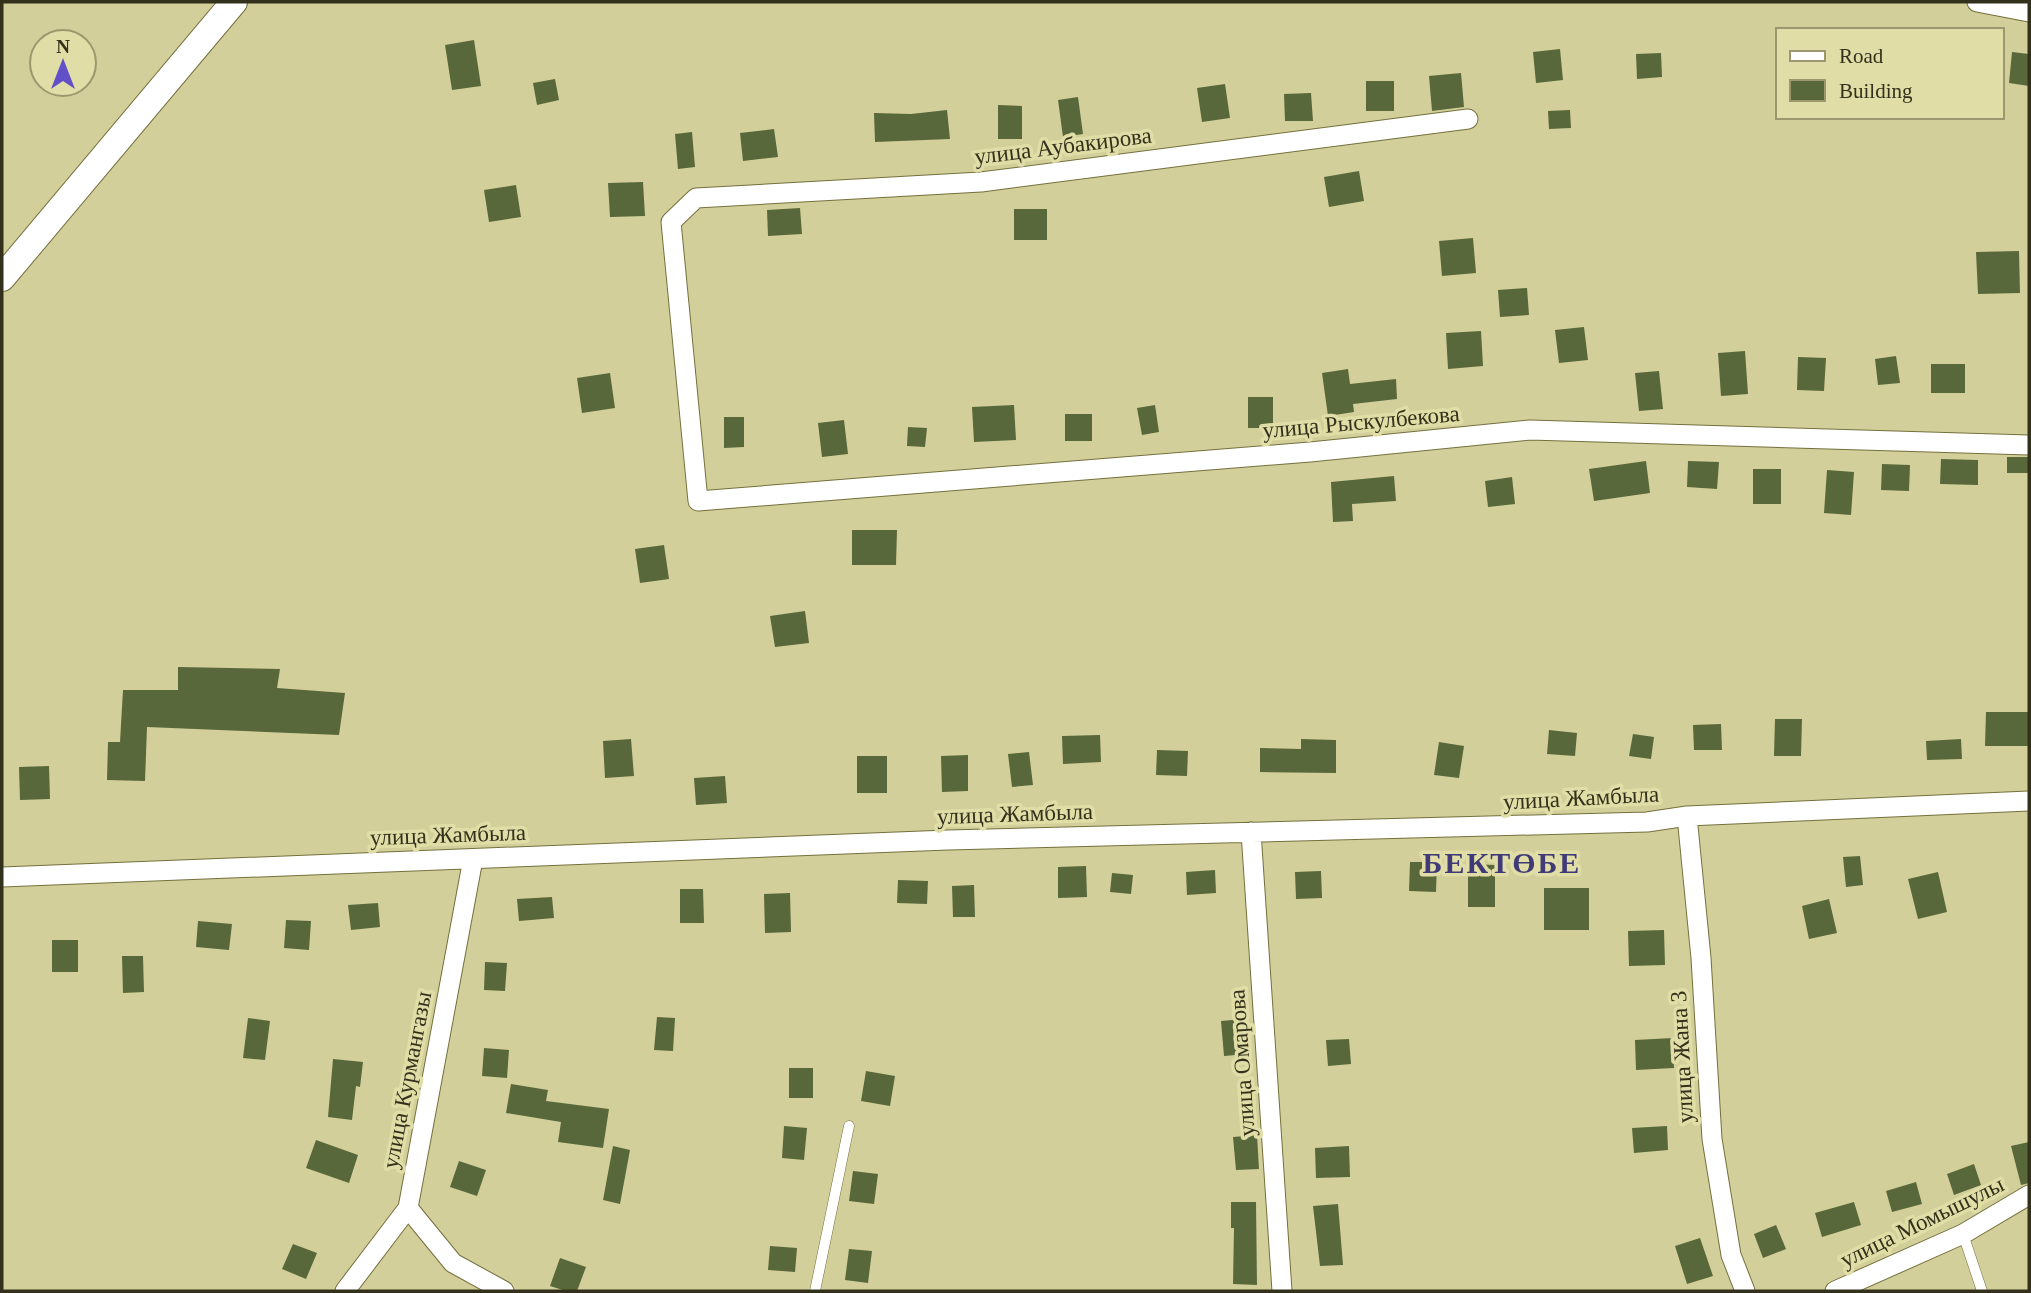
<svg xmlns="http://www.w3.org/2000/svg" width="2031" height="1293" font-family="Georgia,serif">
<rect width="100%" height="100%" fill="#d3cf9a"/>
<path fill="#58683a" d="M474 40 481 86 452 90 445 45Z
M1560 49 1563 80 1536 83 1533 52Z
M2012 52 2029 54V86L2009 83Z
M1661 53 1662 77 1637 79 1636 54Z
M1461 73 1464 107 1432 111 1429 76Z
M555 79 559 100 537 105 533 83Z
M1366 81H1394V111H1366Z
M1225 84 1230 118 1202 122 1197 88Z
M1311 93 1313 121H1285L1284 94Z
M1078 97 1083 134 1063 137 1058 100Z
M998 105 1022 106V139H998Z
M947 110 950 139 875 142 874 113 911 114Z
M1570 110 1571 128 1549 129 1548 111Z
M774 129 778 157 743 161 740 133Z
M692 132 695 167 678 169 675 134Z
M1359 171 1364 201 1329 207 1324 177Z
M643 182 645 216 610 217 608 183Z
M516 185 521 217 489 222 484 190Z
M800 208 802 234 768 236 767 210Z
M1014 209H1047V240H1014Z
M1473 238 1476 273 1442 276 1439 241Z
M2019 251 2020 293 1978 294 1976 252Z
M1527 288 1529 315 1500 317 1498 290Z
M1584 327 1588 360 1559 363 1555 330Z
M1481 331 1483 366 1448 369 1446 333Z
M1745 351 1748 394 1721 396 1718 353Z
M1896 356 1900 383 1878 385 1875 359Z
M1798 357 1826 358 1824 391 1797 390Z
M1931 364H1965V393H1931Z
M1348 369 1350 384 1396 379 1397 399 1353 404 1354 412 1328 416 1322 373Z
M1659 371 1663 409 1639 411 1635 373Z
M610 373 615 408 582 413 577 378Z
M1248 397H1273V428H1248Z
M1014 405 1016 440 974 442 972 407Z
M1155 405 1159 432 1142 435 1137 408Z
M1065 414H1092V441H1065Z
M724 417H744V447L724 448Z
M844 420 848 454 822 457 818 423Z
M908 427 927 428 925 447 907 446Z
M2007 457H2029V473H2007Z
M1941 459 1978 460V485L1940 484Z
M1646 461 1650 493 1594 501 1589 469Z
M1688 461 1719 462 1717 489 1687 487Z
M1882 464 1910 465 1909 491 1881 490Z
M1753 469H1781V504H1753Z
M1827 470 1854 472 1851 515 1824 513Z
M1394 476 1396 501 1352 504 1353 521 1333 522 1331 482Z
M1512 477 1515 504 1488 507 1485 481Z
M852 530H897L896 565H852Z
M664 545 669 579 640 583 635 549Z
M805 611 809 643 775 647 770 616Z
M178 667 280 669 277 688 345 693 339 735 147 727 145 781 107 780 108 742H120L123 690H178Z
M1986 712H2029V746H1985Z
M1775 719H1802L1801 756H1774Z
M1721 724 1722 750H1694L1693 725Z
M1549 730 1577 733 1575 756 1547 754Z
M1633 734 1654 737 1651 759 1629 756Z
M1100 735 1101 762 1063 764 1062 736Z
M631 739 634 776 605 778 603 741Z
M1301 739 1336 740V773L1260 772V748L1301 749Z
M1961 739 1962 759 1927 760 1926 741Z
M1439 742 1464 746 1459 778 1434 775Z
M1157 750 1188 751 1187 776 1156 775Z
M1029 752 1033 785 1012 787 1008 754Z
M968 755V791L942 792 941 756Z
M857 756H887V793H857Z
M49 766 50 799 20 800 19 767Z
M725 776 727 803 696 805 694 778Z
M1860 856 1863 885 1846 887 1843 857Z
M1410 862H1437L1436 892 1409 891Z
M1468 864 1495 865V907H1468Z
M1086 866 1087 897 1058 898V867Z
M1215 870 1216 893 1187 895 1186 872Z
M1321 871 1322 898 1296 899 1295 872Z
M1938 872 1947 912 1918 919 1908 879Z
M1112 873 1133 875 1131 894 1110 892Z
M898 880 928 881 927 904 897 903Z
M974 885 975 917H953L952 886Z
M1544 888H1589V930H1544Z
M680 889H703L704 923H680Z
M790 893 791 932 765 933 764 894Z
M552 897 554 918 519 921 517 899Z
M1829 899 1837 933 1809 939 1802 906Z
M378 903 380 927 351 930 348 905Z
M286 920 311 921 309 950 284 948Z
M198 921 232 924 229 950 196 947Z
M1664 930 1665 965 1629 966 1628 931Z
M52 940H78V972H52Z
M122 956H143L144 992 123 993Z
M485 962 507 963 505 991 484 990Z
M657 1017 675 1018 673 1051 654 1050Z
M248 1018 270 1021 265 1060 243 1058Z
M1244 1019 1247 1054 1224 1056 1221 1021Z
M1673 1038 1674 1068 1636 1070 1635 1040Z
M1349 1039 1351 1064 1328 1066 1326 1040Z
M484 1048 509 1050 507 1078 482 1076Z
M333 1059 363 1062 360 1087 356 1086 352 1120 328 1117Z
M789 1068H813V1098H789Z
M866 1071 895 1076 890 1106 861 1101Z
M511 1084 548 1090 546 1101 609 1109 603 1148 558 1142 561 1122 506 1113Z
M784 1126 807 1128 804 1160 782 1158Z
M1667 1126 1668 1150 1634 1153 1632 1128Z
M1257 1135 1259 1169 1236 1170 1233 1137Z
M316 1140 358 1155 349 1183 306 1168Z
M2029 1142V1183L2021 1185 2011 1146Z
M613 1146 630 1150 620 1204 603 1200Z
M1349 1146 1350 1177 1316 1178 1315 1148Z
M459 1161 486 1170 477 1196 450 1187Z
M1974 1164 1981 1185 1954 1195 1947 1174Z
M853 1171 878 1174 874 1204 849 1201Z
M1916 1182 1922 1204 1892 1212 1886 1191Z
M1231 1202H1256L1257 1285 1233 1284 1234 1228H1231Z
M1854 1202 1861 1225 1822 1237 1815 1213Z
M1338 1204 1343 1265 1320 1266 1313 1206Z
M1776 1225 1786 1249 1763 1258 1754 1234Z
M1700 1238 1713 1276 1687 1284 1675 1246Z
M293 1244 317 1253 306 1279 282 1269Z
M770 1246 797 1248 795 1272 768 1270Z
M849 1249 872 1251 868 1283 845 1280Z
M560 1258 586 1267 577 1291H566L550 1286Z"/>
<g fill="none" stroke-linecap="round" stroke-linejoin="round">
<g stroke="#74703d" stroke-width="11">
<path id="lane" d="M1963 1234 1982 1291
M815 1291 849 1126"/>
</g>
<g stroke="#74703d" stroke-width="21">
<path id="street" d="M1977 2 2029 12
M1468 119 981 182 696 198 671 222 698 501 1310 452 1530 430 2029 445
M1687 816 1701 958 1712 1139 1731 1255 1745 1291
M1251 832 1282 1291
M2 877 948 840 1647 822 1687 816 2029 801
M408 1208 453 1263 504 1291
M345 1291 408 1208 473 859
M1835 1291 1963 1234 2029 1195"/>
</g>
<g stroke="#74703d" stroke-width="28">
<path id="secondary" d="M2 278 234 2"/>
</g>
<use href="#lane" stroke="#fff" stroke-width="10"/>
<use href="#street" stroke="#fff" stroke-width="19"/>
<use href="#secondary" stroke="#fff" stroke-width="26"/>
</g>
<g text-anchor="middle" dominant-baseline="central" stroke-width="7" stroke-linejoin="round" paint-order="stroke">
<g font-size="23" fill="#33311c" stroke="#e0dda6">
<text transform="translate(1063 146) rotate(-7)">улица Аубакирова</text>
<text transform="translate(1361 422) rotate(-5)">улица Рыскулбекова</text>
<text transform="translate(1581 798) rotate(-3)">улица Жамбыла</text>
<text transform="translate(1015 814) rotate(-2)">улица Жамбыла</text>
<text transform="translate(448 835) rotate(-2)">улица Жамбыла</text>
<text transform="translate(1682 1057) rotate(-93)">улица Жана 3</text>
<text transform="translate(1242 1063) rotate(-94)">улица Омарова</text>
<text transform="translate(407 1080) rotate(-79)">улица Курмангазы</text>
<text transform="translate(1922 1222) rotate(-26)">улица Момышулы</text>
</g>
<g font-size="30" font-weight="bold" letter-spacing="2" fill="#403b77" stroke="#e0dda6">
<text x="1502" y="862">БЕКТӨБЕ</text>
</g>
</g>
<rect width="2031" height="1293" fill="none" stroke="#33311c" stroke-width="7"/>
<rect x="1776" y="28" width="228" height="91" fill="#e0dda6" stroke="#9b986f" stroke-width="2"/>
<rect x="1790" y="51" width="35" height="10" fill="#ffffff" stroke="#9b986f" stroke-width="2"/>
<text x="1839" y="63" font-size="21" fill="#33311c">Road</text>
<rect x="1790" y="80" width="35" height="21" fill="#58683a" stroke="#9b986f" stroke-width="2"/>
<text x="1839" y="98" font-size="21" fill="#33311c">Building</text>
<g transform="translate(63 63)"><circle r="33" fill="#e0dda6" stroke="#9b986f" stroke-width="2"/>
<path d="M0-5L12 26L0 18L-12 26Z" fill="#6150c8"/>
<text y="-10" font-size="19" font-weight="bold" text-anchor="middle" fill="#33311c">N</text>
</g>
</svg>
